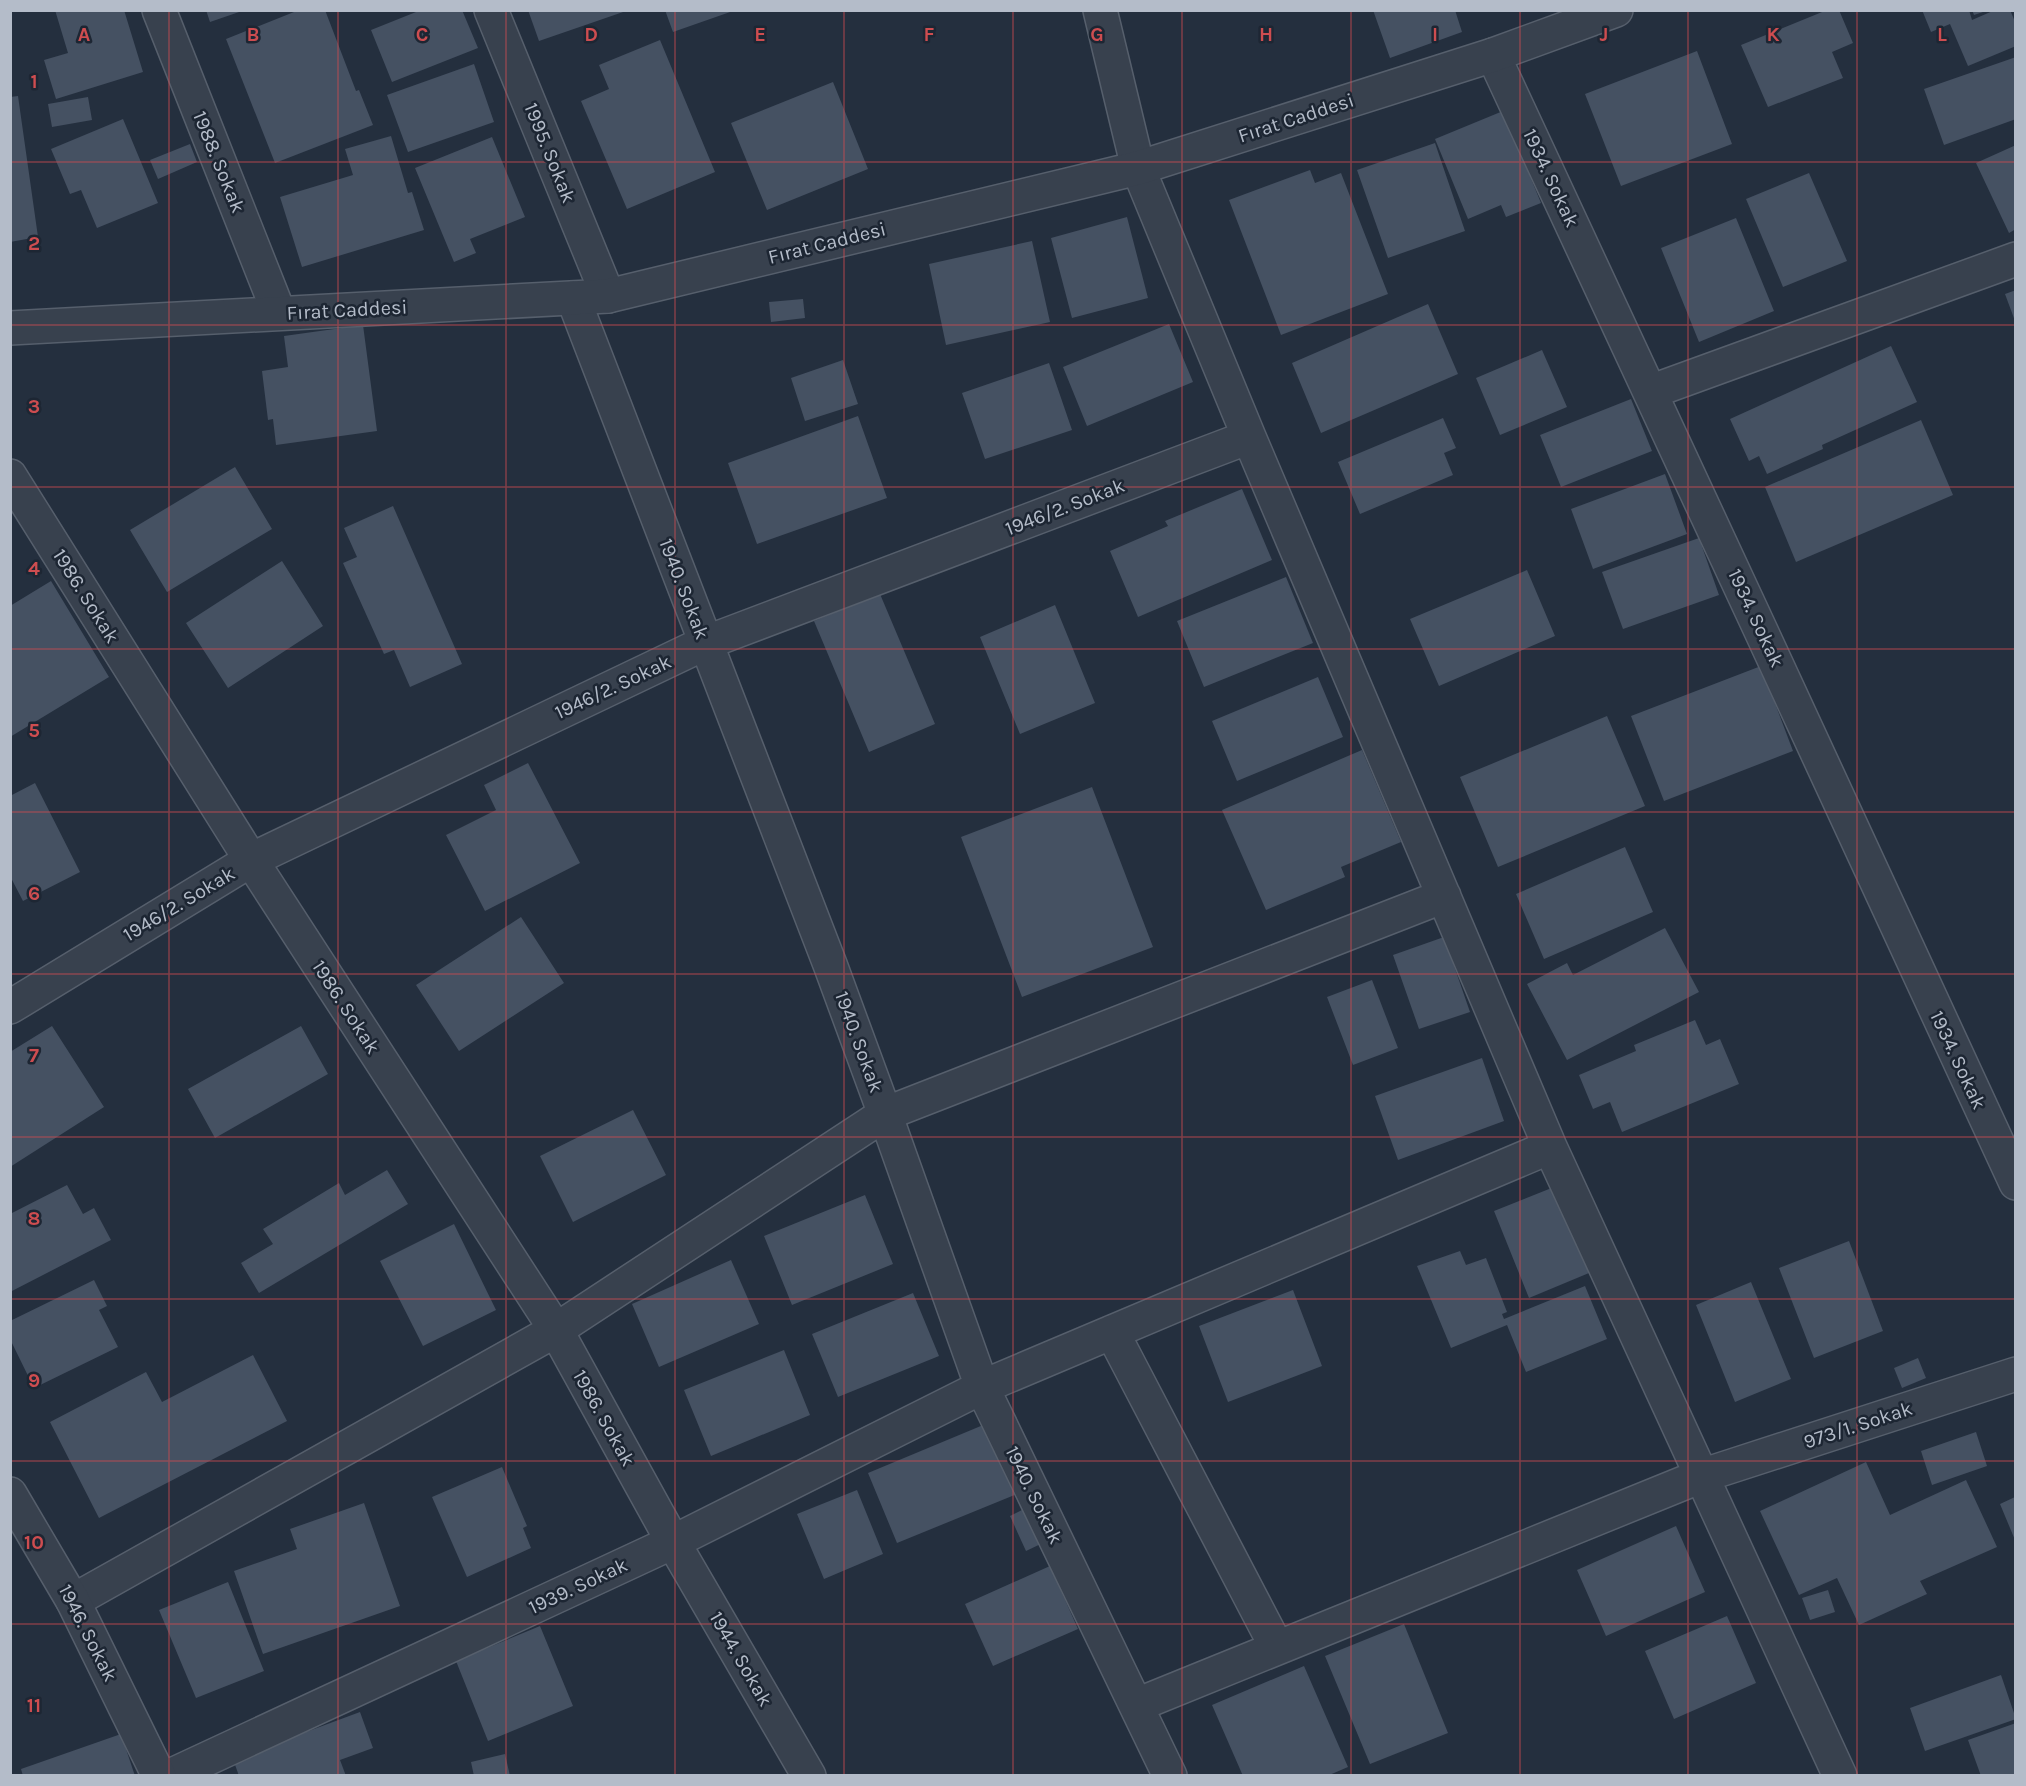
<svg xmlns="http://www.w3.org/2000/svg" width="2026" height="1786" font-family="Karla,sans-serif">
<rect width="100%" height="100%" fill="#242f3e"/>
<path fill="#455162" d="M55 10H124L143 72 56 99 44 60 68 53Z
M206 10H242V11L210 22Z
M299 10H325L356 91 359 90 373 125 275 163 226 39Z
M421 10H462L478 48 392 82 371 30Z
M528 10H625L626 11 539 41Z
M665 10H733V11L673 32Z
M1373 10H1455L1462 32 1390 58Z
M1827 10H1839L1853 43 1832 52 1843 78 1768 107 1741 45Z
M1922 10H1969L1972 20 1995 10H2010L2016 24V46L1968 66 1950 24 1931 32Z
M1972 10H1986V11L1974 15Z
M660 40 715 172 627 209 581 101 609 89 599 65Z
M1697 51 1732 144 1621 186 1585 94Z
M2016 57V119L1944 145 1924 89Z
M474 64 494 122 408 152 387 95Z
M833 82 868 169 767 210 731 123Z
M18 96 38 237 10 242V97Z
M88 97 92 120 52 127 48 104Z
M1503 111 1541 203 1506 217 1501 205 1468 219 1435 139Z
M123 119 158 203 97 228 81 190 70 194 51 149Z
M391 136 408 193 412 192 424 230 302 267 280 197 353 175 345 149Z
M492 137 525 217 470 239 476 253 454 262 415 168Z
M1435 143 1465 231 1388 258 1357 170Z
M190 144 197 162 158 179 150 160Z
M2016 145V229L2009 233 1976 163Z
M1310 170 1315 183 1341 173 1388 294 1281 335 1229 200Z
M1809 173 1847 261 1783 287 1746 199Z
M1127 217 1148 298 1072 318 1051 238Z
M1736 218 1774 311 1699 342 1661 248Z
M1032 241 1050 322 946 345 929 264Z
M2016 290V321H2015L2005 294Z
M803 299 805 318 771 322 769 302Z
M1428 304 1458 374 1321 433 1292 363Z
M1169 324 1193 382 1087 426 1063 367Z
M363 325 377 431 276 445 273 419 268 420 262 371 288 367 284 336Z
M1891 346 1917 402 1822 445 1823 449 1767 474 1759 456 1749 461 1730 419Z
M1542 350 1567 407 1500 435 1476 378Z
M843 360 858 404 805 421 791 378Z
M1049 363 1072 430 985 459 962 393Z
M1631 399 1652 451 1561 487 1540 435Z
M858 416 887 498 757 544 728 463Z
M1443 418 1456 448 1444 453 1453 475 1360 514 1338 462Z
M1921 420 1953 495 1796 562 1765 487Z
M235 467 272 529 167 592 130 530Z
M1665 474 1687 534 1593 569 1571 509Z
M1242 489 1272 560 1138 617 1110 551 1168 526 1165 521Z
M393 506 462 664 410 687 394 650 384 654 343 563 357 557 344 528Z
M1699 538 1719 595 1623 629 1602 572Z
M282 561 323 626 228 688 186 623Z
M1527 570 1555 636 1439 686 1410 619Z
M1286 577 1313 643 1204 687 1177 621Z
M51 581 109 677 10 737V606Z
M880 594 935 724 869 752 814 621Z
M1055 605 1095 703 1020 734 980 637Z
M1761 666 1793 751 1664 801 1631 716Z
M1318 677 1343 737 1237 781 1212 721Z
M1607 716 1645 806 1498 867 1460 777Z
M1362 750 1401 842 1341 867 1345 877 1266 910 1222 810Z
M528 763 580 863 485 911 446 835 496 810 484 785Z
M35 783 80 872 23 901 10 876V796Z
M1092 787 1153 947 1022 997 961 837Z
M1625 847 1653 912 1544 959 1516 894Z
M521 917 564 983 459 1051 416 985Z
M1665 928 1699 992 1567 1060 1527 984 1567 963 1573 975Z
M1444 937 1470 1012 1419 1029 1393 955Z
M1372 980 1398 1048 1353 1065 1327 997Z
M1695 1020 1706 1045 1720 1039 1739 1084 1622 1132 1610 1102 1593 1109 1579 1075 1636 1051 1634 1045Z
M52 1026 104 1107 10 1167V1052Z
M301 1026 328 1074 215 1138 188 1089Z
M1482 1058 1504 1121 1398 1160 1375 1096Z
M633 1110 666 1175 573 1222 540 1156Z
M387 1170 408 1204 259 1293 241 1263 273 1244 263 1229 339 1183 345 1195Z
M67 1185 83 1214 94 1208 111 1240 10 1292V1214Z
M1554 1187 1589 1273 1529 1298 1494 1211Z
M865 1195 893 1264 792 1305 764 1236Z
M454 1224 496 1310 423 1346 380 1261Z
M1849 1241 1883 1331 1814 1358 1779 1268Z
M1460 1251 1466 1265 1486 1258 1507 1312 1502 1314 1504 1319 1585 1286 1607 1339 1526 1372 1507 1325 1451 1348 1417 1266Z
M731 1260 759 1324 659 1367 632 1304Z
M94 1280 107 1306 99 1310 118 1347 34 1388 10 1339V1321Z
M1751 1282 1791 1379 1735 1402 1696 1305Z
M1293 1290 1322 1366 1228 1402 1199 1326Z
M913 1293 939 1356 838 1397 812 1334Z
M784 1350 810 1415 711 1456 684 1390Z
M253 1355 287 1421 99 1518 50 1422 146 1372 162 1402Z
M1918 1358 1926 1378 1902 1388 1894 1368Z
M988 1423 1017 1494 897 1543 868 1473Z
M1976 1432 1987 1466 1932 1485 1921 1451Z
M1866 1462 1890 1515 1966 1480 1997 1547 1920 1581 1927 1594 1859 1625 1837 1578 1799 1595 1760 1511Z
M502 1467 527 1526 523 1528 531 1548 467 1577 432 1497Z
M857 1490 883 1554 824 1579 797 1514Z
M2015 1497V1540L2000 1504Z
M364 1503 400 1606 263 1654 234 1571 297 1549 290 1529Z
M1030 1506 1047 1541 1026 1551 1010 1516Z
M1676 1526 1705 1592 1606 1636 1577 1570Z
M1050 1566 1078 1629 993 1666 965 1604Z
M228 1582 264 1671 196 1698 159 1610Z
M1828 1590 1835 1612 1810 1620 1802 1598Z
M1727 1616 1756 1683 1674 1719 1645 1651Z
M1404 1624 1448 1733 1370 1764 1325 1656Z
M540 1626 573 1706 488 1741 456 1661Z
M1304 1666 1348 1767 1327 1776H1243L1212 1705Z
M2001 1675 2016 1719 1925 1751 1910 1708Z
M360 1712 373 1748 340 1760 346 1776H239L233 1759Z
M2016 1723V1776H1981L1968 1740Z
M121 1734 135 1776H23L21 1769Z
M505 1754 510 1776H474L471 1762Z"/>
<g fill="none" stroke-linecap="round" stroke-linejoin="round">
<g stroke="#565f6c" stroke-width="36">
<path id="minor" d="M159 10 279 313
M491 10 608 296
M1100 10 1138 168 1249 437 1550 1147 1840 1776
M1493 55 1761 631 2016 1183
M573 298 831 967 885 1114 982 1387 1170 1776
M1650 392 2016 259
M10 476 251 860 556 1330 673 1542 809 1776
M10 1007 251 860 705 643 1249 437
M1112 1332 1277 1648
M73 1601 556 1330 885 1114 1444 896
M1137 1705 1701 1476 2016 1374
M170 1776 673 1542 982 1387 1550 1147"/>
</g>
<g stroke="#565f6c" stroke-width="36">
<path id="tertiary" d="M10 328 608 296 1138 168 1493 55 1616 10
M10 1494 73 1601 159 1776"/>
</g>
<use href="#minor" stroke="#38414e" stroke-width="33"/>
<use href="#tertiary" stroke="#38414e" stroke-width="33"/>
</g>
<path fill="none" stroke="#ce4d50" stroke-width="1.5" stroke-opacity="0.55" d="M169 10V1776M338 10V1776M506 10V1776M675 10V1776M844 10V1776M1013 10V1776M1182 10V1776M1351 10V1776M1520 10V1776M1688 10V1776M1857 10V1776M10 162H2016M10 325H2016M10 487H2016M10 649H2016M10 812H2016M10 974H2016M10 1137H2016M10 1299H2016M10 1461H2016M10 1624H2016"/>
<g text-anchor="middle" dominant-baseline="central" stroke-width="5" stroke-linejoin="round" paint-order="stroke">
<g font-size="20" fill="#b4bcc9" stroke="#1d2633">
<text transform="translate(1296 118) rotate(-18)">Fırat Caddesi</text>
<text transform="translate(550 153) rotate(68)">1995. Sokak</text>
<text transform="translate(219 162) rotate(68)">1988. Sokak</text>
<text transform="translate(1551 178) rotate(65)">1934. Sokak</text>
<text transform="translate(827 243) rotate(-14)">Fırat Caddesi</text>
<text transform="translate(347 310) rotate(-3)">Fırat Caddesi</text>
<text transform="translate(1065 507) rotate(-21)">1946/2. Sokak</text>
<text transform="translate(684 589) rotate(69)">1940. Sokak</text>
<text transform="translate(86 596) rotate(58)">1986. Sokak</text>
<text transform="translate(1756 618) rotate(65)">1934. Sokak</text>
<text transform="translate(613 687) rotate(-25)">1946/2. Sokak</text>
<text transform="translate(179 904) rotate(-31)">1946/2. Sokak</text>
<text transform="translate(346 1007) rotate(57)">1986. Sokak</text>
<text transform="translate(859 1042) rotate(70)">1940. Sokak</text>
<text transform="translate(1958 1060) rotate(65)">1934. Sokak</text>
<text transform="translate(604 1418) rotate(61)">1986. Sokak</text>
<text transform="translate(1858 1425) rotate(-18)">973/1. Sokak</text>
<text transform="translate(1034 1495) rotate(64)">1940. Sokak</text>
<text transform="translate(578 1586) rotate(-25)">1939. Sokak</text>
<text transform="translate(88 1633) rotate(63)">1946. Sokak</text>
<text transform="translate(741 1659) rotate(60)">1944. Sokak</text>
</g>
</g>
<g font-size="20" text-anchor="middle" font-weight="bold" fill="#ce4d50" stroke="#1d2633" stroke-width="5" stroke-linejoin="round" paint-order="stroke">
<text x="84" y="41">A</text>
<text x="253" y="41">B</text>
<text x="422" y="41">C</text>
<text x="591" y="41">D</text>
<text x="760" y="41">E</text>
<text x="929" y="41">F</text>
<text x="1097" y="41">G</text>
<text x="1266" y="41">H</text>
<text x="1435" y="41">I</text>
<text x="1604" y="41">J</text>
<text x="1773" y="41">K</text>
<text x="1942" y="41">L</text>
<text x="34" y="88">1</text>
<text x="34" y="250">2</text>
<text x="34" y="413">3</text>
<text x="34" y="575">4</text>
<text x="34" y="737">5</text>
<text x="34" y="900">6</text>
<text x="34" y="1062">7</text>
<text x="34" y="1225">8</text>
<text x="34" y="1387">9</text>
<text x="34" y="1549">10</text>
<text x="34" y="1712">11</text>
</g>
<rect width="2026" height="1786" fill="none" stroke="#b4bcc9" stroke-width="24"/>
</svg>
